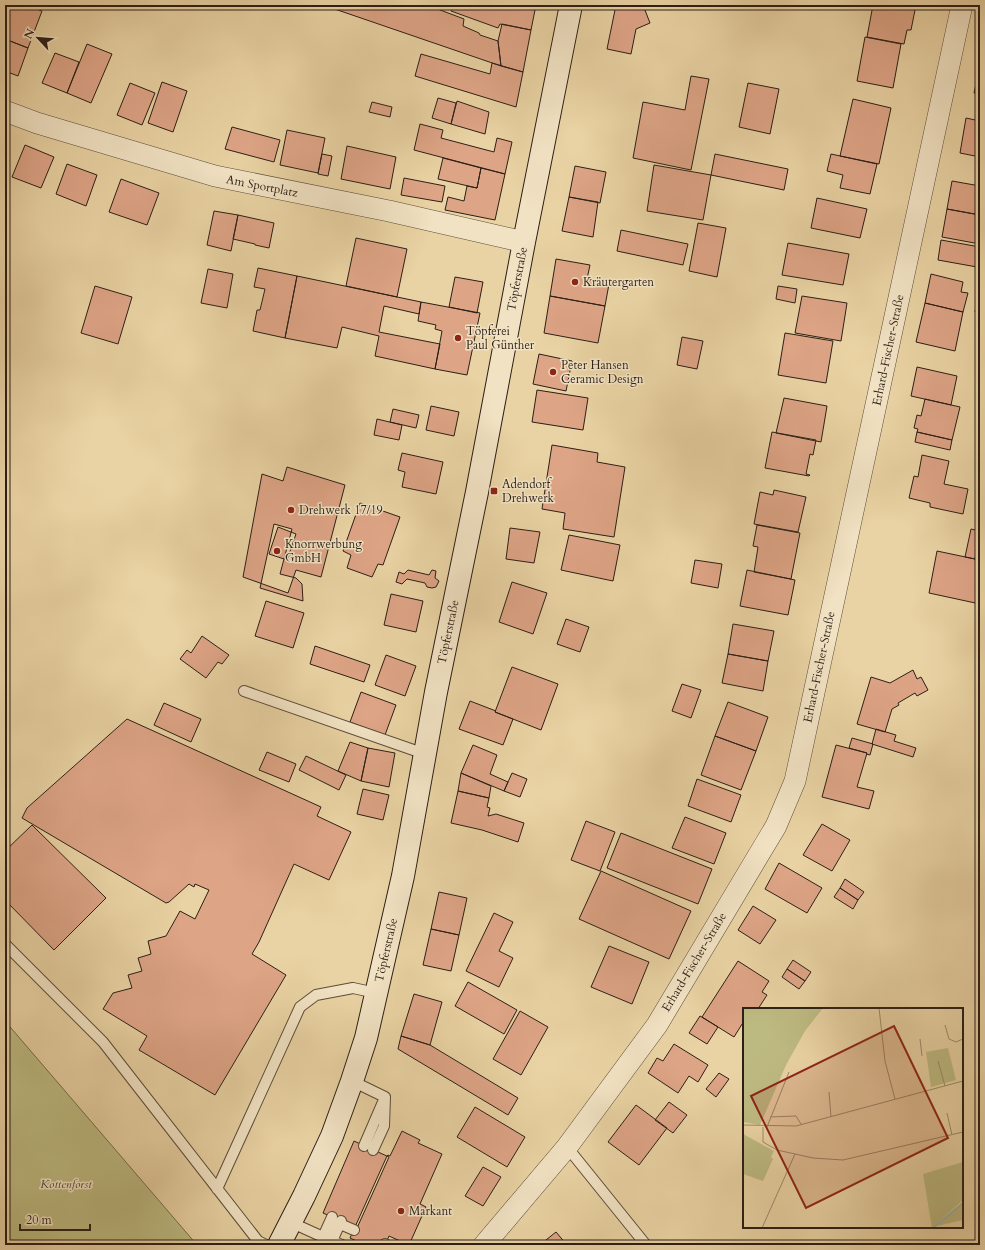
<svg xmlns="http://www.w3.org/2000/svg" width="985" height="1250" font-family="Cardo,serif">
<rect width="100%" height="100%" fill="#e9d2a3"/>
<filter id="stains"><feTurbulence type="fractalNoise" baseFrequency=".005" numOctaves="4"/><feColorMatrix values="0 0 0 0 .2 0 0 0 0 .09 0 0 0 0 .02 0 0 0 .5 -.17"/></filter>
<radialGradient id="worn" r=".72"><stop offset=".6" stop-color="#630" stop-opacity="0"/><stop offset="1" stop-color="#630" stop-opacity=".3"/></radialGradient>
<path fill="#bdba81" stroke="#746c4c" d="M5 1021 197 1245H5Z"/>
<path fill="#dda486" stroke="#2c1f16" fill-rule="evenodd" d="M11 5H26L42 11 28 48 5 39V20Z
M323 5H427L464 19 463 26 479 33 480 35 498 41 501 66Z
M453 5H536L531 30 500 24 498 28 451 11Z
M616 5H643L650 23 636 29 631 54 607 49Z
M873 5H916L911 30H907L904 44 867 37Z
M502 24 531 30 523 72 501 66 498 41Z
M865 37 901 44 893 88 857 81Z
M5 39 28 48 18 76 5 71Z
M87 44 112 54 91 103 67 93Z
M55 53 79 62 67 93 42 83Z
M421 54 490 74 492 63 523 72 516 107 415 76Z
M980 66V94L974 93Z
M691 76 709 79 691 170 633 158 643 102 685 110Z
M162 82 187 91 173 132 148 123Z
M130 83 155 93 142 125 117 115Z
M748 83 779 89 770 134 739 127Z
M438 98 456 103 451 124 432 118Z
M853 99 891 108 879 164 840 156Z
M457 101 489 112 485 134 451 124Z
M372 102 392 107 390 117 369 112Z
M966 118 980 121V157L960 153Z
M420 124 443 130 441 138 494 152 497 138 512 142 505 174 414 150Z
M232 127 280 140 274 162 225 149Z
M287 130 325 138 318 173 280 165Z
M25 145 54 157 41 188 12 177Z
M347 146 396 157 390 189 341 179Z
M322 154 332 156 328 176 318 174Z
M715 154 788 169 784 190 711 175Z
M831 154 877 164 870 194 840 188 843 175 827 171Z
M443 158 481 168 477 188 438 179Z
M67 164 97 175 86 206 56 194Z
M654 165 711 175 703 220 647 211Z
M575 166 606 172 600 203 569 197Z
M481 168 505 174 495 220 445 210 448 197 464 201 467 186 477 188Z
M404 178 445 186 442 202 401 195Z
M121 179 159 193 147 225 109 212Z
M952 181 980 186V215L947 209Z
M569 197 598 202 593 237 562 231Z
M817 198 867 209 860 238 811 228Z
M947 209 980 215V244L942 237Z
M214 211 238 215 231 251 207 245Z
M238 215 274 223 269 248 255 245V244L233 239Z
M698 223 726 228 717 277 689 271Z
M621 230 688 244 683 265 617 251Z
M356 238 407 249 397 297 346 286Z
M941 240 980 247 977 267 938 260Z
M788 243 849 254 843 285 782 275Z
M556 259 590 265 587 279 609 284 605 306 550 296Z
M258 268 297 276 285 338 253 331 257 310H260L265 289 254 287Z
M208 269 233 274 227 308 201 303Z
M931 274 963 282 961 292 968 293 963 312 925 303Z
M297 276 421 302 419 314 384 306 379 332 440 344 435 369 375 356 379 336 342 327 337 348 285 338Z
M455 277 483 282 477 313 449 307Z
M95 286 132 297 118 344 81 333Z
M778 286 797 289 795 303 776 299Z
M978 293 980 294V313L975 312Z
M550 296 605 306 598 343 544 333Z
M802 296 847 303 841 341 795 333Z
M421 302 480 313 467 375 435 369 442 331 435 329 436 325 418 321Z
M925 303 963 312 955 351 916 342Z
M785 333 833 341 826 383 778 375Z
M682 337 703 341 697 369 677 365Z
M539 354 572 361 566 391 533 384Z
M917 367 957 376 951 405 911 396Z
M537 390 588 398 583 430 532 422Z
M784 398 827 406 821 442 776 433Z
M925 399 960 407 952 440 917 432 918 429 914 428 917 415 921 416Z
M431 406 459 412 454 436 426 430Z
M393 409 419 415 416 428 390 422Z
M377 419 402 425 399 440 374 435Z
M772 432 816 440 813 455 810 454 806 474 810 475 809 476 765 468Z
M917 432 952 440 950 450 915 442Z
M552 445 598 453 597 462 625 467 614 537 563 529 565 513 542 509Z
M402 453 443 462 436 494 402 487 405 472 398 470Z
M922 455 949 461 944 484 968 489 963 514 930 507V503L909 498 914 476 918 477Z
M287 467 345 485 321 577 296 570 288 593 243 577 262 474 283 481ZM278 527 296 534 287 560 269 554Z
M774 490 806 497 798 532 754 524 760 492 773 495Z
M360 503 400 517 383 565 378 564 372 577 347 568 351 555 343 551Z
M274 524 292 529 280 574 296 578 302 584 303 601 260 588Z
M757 525 800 533 791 579 754 572 758 547 753 546Z
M510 528 540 532 534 563 506 559Z
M971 529 980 531V537L975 559 965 557Z
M569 535 620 545 613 581 561 570Z
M977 547 980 548V604L929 593 937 551 975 559Z
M695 560 722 564 718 588 691 583Z
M408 570 429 575 432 570 436 571 435 578 439 581 436 587 432 588 427 587 425 583 407 579 402 584 396 582 399 572 404 574Z
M747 570 795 580 788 615 740 606Z
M512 582 547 593 533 634 499 622Z
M391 594 423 601 416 632 384 625Z
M266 601 304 613 293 648 255 636Z
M566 619 589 627 580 652 557 644Z
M733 624 774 631 768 661 728 654Z
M202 636 229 655 222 664 218 662 206 678 180 659 187 650 191 653Z
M315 646 370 665 364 682 310 664Z
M728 654 768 661 763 691 722 683Z
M386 655 416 666 405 696 375 685Z
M512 667 558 684 541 730 495 712Z
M913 670 917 679 921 677 928 690 917 696 915 693 898 703 899 705 892 709 885 732 857 724 871 677 890 683Z
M682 684 701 690 691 718 672 711Z
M361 692 396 705 385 735 350 722Z
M470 701 496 711 495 712 513 719 503 745 459 729Z
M728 702 768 717 756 751 715 736Z
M164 703 201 719 191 742 154 725Z
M127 719 321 807 317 816 351 832 329 880 294 864 259 942 252 954 286 975 215 1095 139 1050 147 1036 103 1009 113 993 132 988 128 975 142 971 138 958 151 954 148 941 166 936 180 911 195 919 209 890 195 884 194 887 189 884 169 902 166 903 22 818 27 808Z
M876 729 896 735 894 741 916 748 913 757 872 744Z
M715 736 756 751 741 790 701 775Z
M852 738 873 744 870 755 866 754 867 753 849 748Z
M350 742 368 748 361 781 338 771Z
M473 745 497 755 490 774 508 782 504 791 461 773Z
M836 745 867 753 857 787 874 791 869 809 822 797Z
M368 748 395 753 389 787 361 781Z
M267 752 296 764 289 782 259 770Z
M306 756 346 775 339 790 299 770Z
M461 773 491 786 489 798 458 791Z
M512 773 527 779 520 797 504 791Z
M697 779 741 795 731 822 688 806Z
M363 789 389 795 383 820 357 814Z
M458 791 489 798 487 807 490 808 488 816 496 814 524 823 518 842 482 830 451 823Z
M685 817 726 833 714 864 672 848Z
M586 821 615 832 600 871 571 860Z
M822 824 850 840 832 871 803 855Z
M32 825 106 898 54 950 5 900V851Z
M621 833 712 869 698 904 607 868Z
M779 863 822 888 807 913 765 889Z
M601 871 691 911 669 959 579 919Z
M845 879 864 892 858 900 840 888Z
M840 888 858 900 853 909 834 897Z
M439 892 467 898 459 935 431 929Z
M753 906 776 920 760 944 738 930Z
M494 913 513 922 499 951 513 958 499 987 466 971Z
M431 929 459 935 451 971 423 965Z
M609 946 649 962 632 1004 591 987Z
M793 960 811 972 805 981 787 969Z
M738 961 769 981 762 992 767 995 758 1009H744V1021L734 1037 702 1017Z
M787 969 805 981 799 989 782 977Z
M468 982 517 1010 504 1034 455 1006Z
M414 994 442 1002 430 1045 401 1036Z
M520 1011 548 1027 521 1075 493 1059Z
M700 1016 718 1027 707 1044 689 1033Z
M401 1036 430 1045 518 1098 508 1115 398 1049Z
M674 1044 708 1065 698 1082 689 1076 678 1093 648 1073 657 1058 663 1061Z
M719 1073 729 1079 716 1097 706 1089Z
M669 1102 687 1115 673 1133 655 1120Z
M636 1105 667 1128 639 1165 608 1142Z
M475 1107 525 1137 507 1167 457 1137Z
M402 1131 420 1140 418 1143 442 1154 420 1204 426 1207 409 1245 389 1236 385 1245H365L350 1238 387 1156 388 1155 390 1156Z
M354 1141 389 1157 357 1228 323 1213Z
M483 1167 501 1177 483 1206 465 1196Z
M556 1232 567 1245H539L541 1244Z"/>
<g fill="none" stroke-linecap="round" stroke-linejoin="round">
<g stroke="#5b4c39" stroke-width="12">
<path id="service" d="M244 691 425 754
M5 944 103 1042 258 1241 266 1245
M352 1081 385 1097 384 1126 373 1150
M364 1146 383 1102
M567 1147 646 1245
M217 1189 300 1007 316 995 353 988 376 993
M290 1222 332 1241 341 1221
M340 1224 354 1230
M323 1237 332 1217
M332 1241 342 1245
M385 1244 387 1245"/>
</g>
<g stroke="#5b4c39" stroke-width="22">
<path id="minor" d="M5 111 37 123 215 176 389 211 524 242
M484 1245 567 1147 657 1025 776 826 795 781 962 5"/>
</g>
<g stroke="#2c1f16" stroke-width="24">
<path id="secondary" d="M279 1245 304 1196 332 1136 352 1081 366 1038 403 876 436 692 477 492 524 242 571 5"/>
</g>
<use href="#service" stroke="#f1e2c3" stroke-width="10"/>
<use href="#minor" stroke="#f1e2c3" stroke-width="21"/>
<use href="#secondary" stroke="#f1e2c3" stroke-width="22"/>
</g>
<g fill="#8f2418" stroke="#f1e2c3" stroke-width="1.5">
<circle cx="575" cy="282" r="4"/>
<circle cx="458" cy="338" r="4"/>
<circle cx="553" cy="372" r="4"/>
<rect x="490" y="487" width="8" height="8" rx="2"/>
<circle cx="291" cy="510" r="4"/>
<circle cx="277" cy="551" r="4"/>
<circle cx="401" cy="1211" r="4"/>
</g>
<g text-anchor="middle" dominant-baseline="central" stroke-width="3" stroke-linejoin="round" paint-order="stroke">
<g font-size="12" fill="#2c1f16" stroke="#f1e2c3">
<text transform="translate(262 186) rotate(11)">Am Sportplatz</text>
<text transform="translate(517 279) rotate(-79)">Töpferstraße</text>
<text transform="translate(888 350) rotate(-78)">Erhard-Fischer-Straße</text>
<text transform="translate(448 632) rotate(-78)">Töpferstraße</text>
<text transform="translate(819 667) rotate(-78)">Erhard-Fischer-Straße</text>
<text transform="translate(386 950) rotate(-77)">Töpferstraße</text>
<text transform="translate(694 962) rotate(-59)">Erhard-Fischer-Straße</text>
</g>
<g font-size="12" fill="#2c1f16" stroke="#f1e2c3" text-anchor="start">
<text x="583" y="282">Kräutergarten</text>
<text x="466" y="331">Töpferei<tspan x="466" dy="14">Paul Günther</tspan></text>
<text x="561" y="365">Peter Hansen<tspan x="561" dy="14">Ceramic Design</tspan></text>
<text x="502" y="484">Adendorf<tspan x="502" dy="14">Drehwerk</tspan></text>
<text x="299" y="510">Drehwerk 17/19</text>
<text x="285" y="544">Knorrwerbung<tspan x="285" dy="14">GmbH</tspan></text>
<text x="409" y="1211">Markant</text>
</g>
<g font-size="12" font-style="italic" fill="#504631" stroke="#f1e2c3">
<text x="66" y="1184">Kottenforst</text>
</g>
</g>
<g transform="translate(743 1008)">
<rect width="220" height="220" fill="#e9d2a3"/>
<path d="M0 0H80L62 23 43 57 17 117 0 114ZM205 40 213 72 188 79 183 44ZM0 126 31 143 28 149 30 151 20 173 0 166ZM220 154V192L189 220 180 166ZM220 195V212L194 218Z" fill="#bdba81"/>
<path fill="none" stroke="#99b6ad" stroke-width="2" d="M190 220 220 195"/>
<path fill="none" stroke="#9d8a6b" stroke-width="1" d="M136 0 142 53 152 91M202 17 206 31 213 34 220 31M177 31 179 48M195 53 202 78M86 84 88 109M204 105 209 127M27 109 53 108 58 116M0 117 53 118 220 73M20 119V134L34 142 70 150 100 152 220 124M24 119 46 64M19 220 52 146"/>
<path fill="#8f2418" fill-opacity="0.15" stroke="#8f2418" stroke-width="2" d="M151 18 205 130 63 200 8 88Z"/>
<rect width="220" height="220" fill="none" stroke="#2c1f16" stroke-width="2"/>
</g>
<rect width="985" height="1250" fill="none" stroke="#e9d2a3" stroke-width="20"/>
<rect x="6" y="6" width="973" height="1238" fill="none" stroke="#2c1f16" stroke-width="2"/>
<rect x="10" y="10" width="965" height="1230" fill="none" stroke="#2c1f16"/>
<g transform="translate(38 38) rotate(296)" stroke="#f1e2c3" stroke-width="3" paint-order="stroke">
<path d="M0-3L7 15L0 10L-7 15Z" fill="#2c1f16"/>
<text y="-6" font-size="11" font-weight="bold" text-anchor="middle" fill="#2c1f16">N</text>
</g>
<path d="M20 1224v6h70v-6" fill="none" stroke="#2c1f16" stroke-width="2"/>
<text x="26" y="1224" font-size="12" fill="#2c1f16" stroke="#f1e2c3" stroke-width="3" paint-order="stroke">20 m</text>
<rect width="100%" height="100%" filter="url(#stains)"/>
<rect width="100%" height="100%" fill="url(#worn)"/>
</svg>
